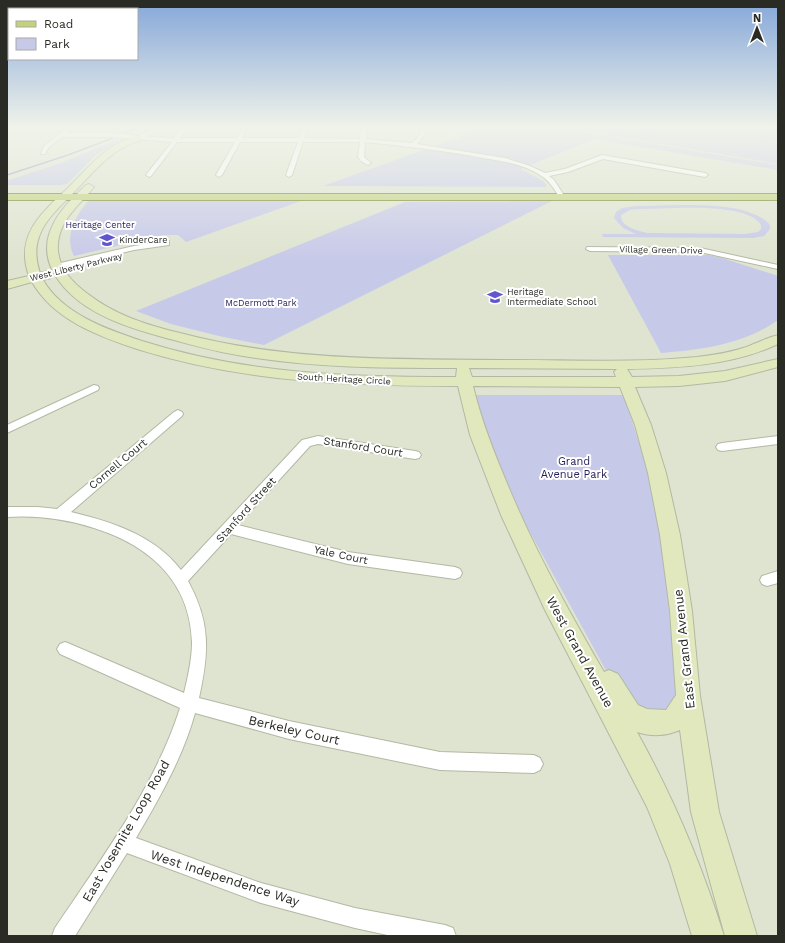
<svg xmlns="http://www.w3.org/2000/svg" width="785" height="943" font-family="'Work Sans',sans-serif">
<rect width="100%" height="100%" fill="#dee4d0"/>
<path fill="#c7c9e9" fill-rule="evenodd" d="M485 128H526L541 131 531 128H558L778 165V170L594 139 521 169 543 181 547 186 545 187 323 186Z
M569 128H778V164Z
M121 138 124 139 96 155 67 184 61 185H7V180H9L61 163Z
M88 201H301L186 242 178 235H163L74 256C64 236 75 217 88 201Z
M552 201 264 345 219 336 171 324 136 311 405 202Z
M637 206C671 206 748 198 770 225V229L764 236 753 238 603 237 602 234H636L623 228 614 218 616 212 622 208ZM639 209C665 209 748 201 761 225V229L758 232 745 234 648 233C639 231 620 227 621 215L630 210Z
M608 255H709L722 258 778 276V320C745 344 701 350 661 353Z
M475 395H624L646 466 663 550 676 685 674 702 666 710 654 713 641 710 608 674 510 496 489 441Z"/>
<g fill="none" stroke-linecap="round" stroke-linejoin="round">
<path stroke="#9193c3" stroke-width="1.5" d="M124 133 136 128
M7 175 68 155 113 138"/>
<g stroke="#b2b8a4" stroke-width="2">
<path id="street" d="M67 128 70 130 66 133H112L139 136 155 128H162L146 137 174 138 182 128H187L180 138H237L242 128H247L242 138H299L302 128H308L304 138 360 139 361 128H367L366 139 412 143 419 136 421 128H426L424 136 417 144 505 158 530 166 545 173 565 169 602 155 705 173 708 175 705 177 603 159 568 172 549 176 554 180 565 197 562 199 560 198C554 189 550 181 540 175 522 163 499 161 478 157 440 150 404 146 365 142L364 157 371 163 368 165 361 161 358 157 360 142H303L292 175 289 177 286 175 298 142H240L222 175 219 177 216 175 235 142H177L151 176 149 177 146 175 172 142 112 137H62L48 148 45 154H41L44 146Z
M451 128H465L469 130 466 132Z
M166 241H169V245L134 250 55 269 51 267 52 265 134 246Z
M587 247 700 248 778 265V269L700 252 590 251 586 249Z
M94 385 98 386 99 388 98 390 7 433V425Z
M178 410 182 412 183 414 182 416 71 512C112 522 154 535 181 570L302 440 318 436 415 451 419 452 421 455 419 458 415 459 318 444 310 446 238 525 348 552 455 567 460 569 462 573 460 577 455 579 348 564 231 534 188 581C211 623 209 652 199 698L289 721 440 752 534 755 540 758 543 764 540 770 534 773 440 770 289 739 195 713C183 757 159 799 136 838L261 883 355 908 445 925 453 928 456 936H392L355 928 261 903 127 853 75 936H52L55 928C100 861 156 785 180 708L60 654 57 649 60 644 65 642 70 644 184 693C188 677 192 658 192 642 190 580 148 545 94 528 66 519 37 515 7 517V507H38L57 509 174 412Z
M778 436V444L722 451 718 450 716 447 718 444 722 443Z
M778 571V583L767 586 762 584 760 580 762 576Z"/>
</g>
<g stroke="#b2b8a4" stroke-width="2">
<path id="secondary" d="M139 136 143 138 142 140C114 147 98 167 79 187 55 213 26 232 40 273L47 271 51 272 53 275 51 278 43 280C63 314 106 329 142 341 246 374 348 377 456 377L457 368C385 368 313 368 243 356 217 352 192 345 166 338 129 328 83 314 59 281 47 265 43 246 52 227 59 210 73 198 86 185L89 184 94 187C78 207 56 222 58 251 60 270 73 283 88 294 115 315 147 325 180 333 289 362 401 359 513 360 574 360 637 363 697 357 713 355 728 353 743 348 755 344 766 338 778 335V344C731 366 678 368 627 369L632 377 679 376 725 371 778 359V367L725 381 679 386 635 387 651 425 666 473 680 535 692 611 700 696 719 812 757 936H725L691 812 680 730C665 736 653 737 637 732 673 797 702 865 724 936H692L670 864 647 807 545 610 501 515 470 435 458 386C349 386 242 382 137 349 98 336 54 320 32 282L7 289V281L29 276C13 232 47 209 73 183 93 162 110 142 139 136ZM469 368 617 369 614 372 616 377H472ZM473 386 620 387 635 425 648 473 660 535 670 611 676 695 666 710 647 709 638 705 618 674 609 670 604 672C568 610 533 547 506 481 493 450 481 419 473 386Z"/>
</g>
<g stroke="#738323" stroke-width="2">
<path id="primary" d="M7 194H778V200H7Z"/>
</g>
<use href="#street" fill="#fff" fill-rule="evenodd"/>
<use href="#secondary" fill="#e1e8bd" fill-rule="evenodd"/>
<use href="#primary" fill="#c3d17b" fill-rule="evenodd"/>
</g>
<linearGradient id="sky" x2="0" y2="1"><stop stop-color="#85a7d9"/><stop offset="0.49" stop-color="#f0f3ea"/><stop offset="1" stop-color="#f0f3ea" stop-opacity="0"/></linearGradient>
<rect width="785" height="260" fill="url(#sky)"/>
<defs>
<g id="school-bare" transform="scale(1.2)"><path d="M0-5L7-2L0 1L-7-2ZM-4 1L0 2.5L4 1V4Q0 6-4 4Z" fill="#6256cf" stroke="#fff" stroke-width="2.5" paint-order="stroke"/></g>
</defs>
<g fill-rule="evenodd">
<use href="#school-bare" x="107" y="240"/>
<use href="#school-bare" x="495" y="297"/>
</g>
<g text-anchor="middle" dominant-baseline="central" stroke-width="4" stroke-linejoin="round" paint-order="stroke">
<g font-size="9" fill="#251f59" stroke="#fff">
<text x="100" y="225">Heritage Center</text>
<text x="261" y="303">McDermott Park</text>
</g>
<g font-size="9" fill="#292b24" stroke="#fff" text-anchor="start">
<text x="119" y="240">KinderCare</text>
<text x="507" y="292">Heritage<tspan x="507" dy="10">Intermediate School</tspan></text>
</g>
<g font-size="9" fill="#292b24" stroke="#fff">
<text transform="translate(661 250) rotate(1)">Village Green Drive</text>
<text transform="translate(76 267) rotate(-14)">West Liberty Parkway</text>
<text transform="translate(344 379) rotate(3)">South Heritage Circle</text>
</g>
<g font-size="11" fill="#292b24" stroke="#fff">
<text transform="translate(363 447) rotate(9)">Stanford Court</text>
<text transform="translate(118 464) rotate(-40)">Cornell Court</text>
<text transform="translate(246 510) rotate(-48)">Stanford Street</text>
<text transform="translate(341 555) rotate(12)">Yale Court</text>
</g>
<g font-size="11" fill="#251f59" stroke="#fff">
<text x="574" y="461">Grand<tspan x="574" dy="13">Avenue Park</tspan></text>
</g>
<g font-size="13" fill="#292b24" stroke="#fff">
<text transform="translate(684 649) rotate(-96)">East Grand Avenue</text>
<text transform="translate(580 652) rotate(61)">West Grand Avenue</text>
<text transform="translate(294 730) rotate(13)">Berkeley Court</text>
<text transform="translate(126 831) rotate(-60)">East Yosemite Loop Road</text>
<text transform="translate(225 878) rotate(18)">West Independence Way</text>
</g>
</g>
<rect width="785" height="943" fill="none" stroke="#292b24" stroke-width="16"/>
<rect x="8" y="8" width="130" height="52" fill="#ffffff" stroke="#a9aaa7"/>
<rect x="16" y="21" width="20" height="6" fill="#c3d17b" stroke="#a9aaa7"/>
<text x="44" y="28" font-size="12" fill="#292b24">Road</text>
<rect x="16" y="38" width="20" height="12" fill="#c7c9e9" stroke="#a9aaa7"/>
<text x="44" y="48" font-size="12" fill="#292b24">Park</text>
<g transform="translate(757 28)" stroke="#ffffff" stroke-width="3" paint-order="stroke">
<path d="M0-3L7 15L0 10L-7 15Z" fill="#292b24"/>
<text y="-6" font-size="11" font-weight="bold" text-anchor="middle" fill="#292b24">N</text>
</g>
</svg>
